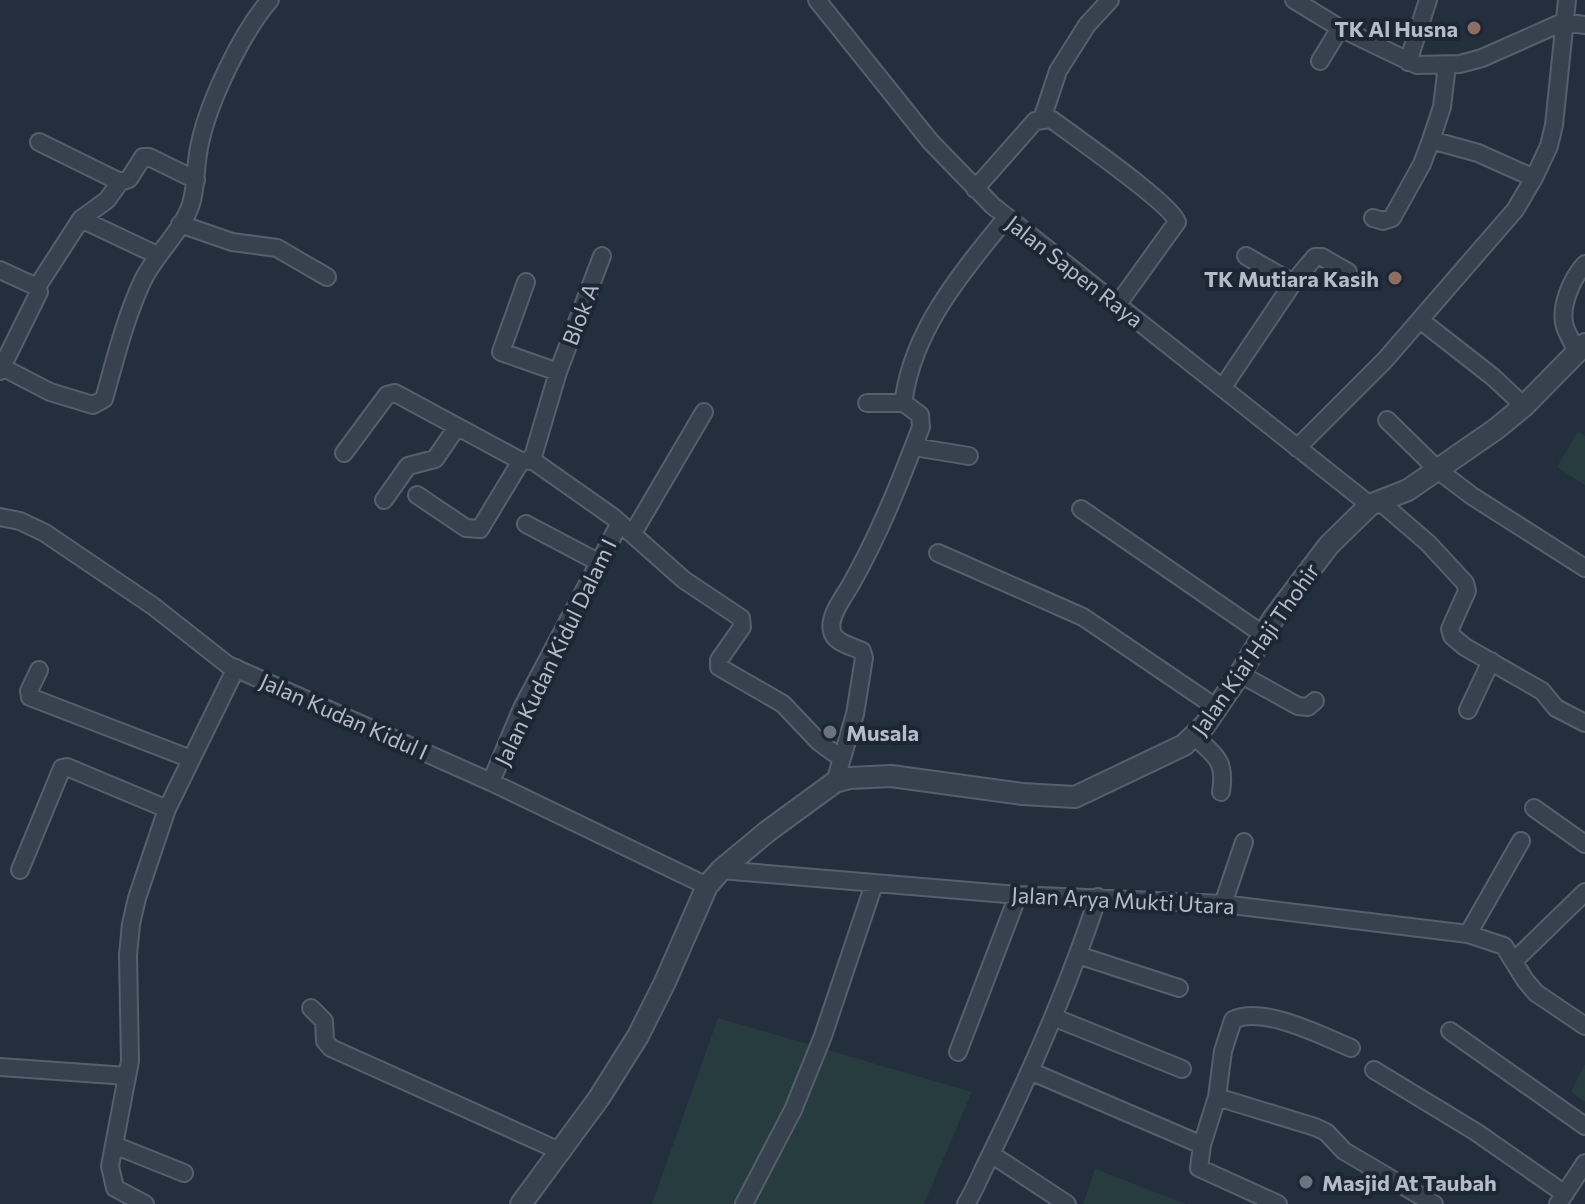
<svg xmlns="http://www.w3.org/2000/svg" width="1585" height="1204" font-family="Commissioner,sans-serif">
<rect width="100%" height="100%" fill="#242f3e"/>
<path fill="#263c3f" d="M1578 431 1585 436V485L1557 467Z
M718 1018 972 1092 924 1204H652Z
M1585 1064V1102L1571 1092Z
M1095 1169 1186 1204H1083Z"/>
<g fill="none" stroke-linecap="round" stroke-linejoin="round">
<g stroke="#565f6c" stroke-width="20">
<path id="minor" d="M817 0 930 141 993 206 1370 505
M1294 0 1340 28 1417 65 1460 64 1482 58 1563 22 1585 25
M1320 61 1340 28
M1408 62 1428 0
M1042 119 1058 71 1087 25 1110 0
M1431 140 1442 107 1447 65
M39 142 120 182
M975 189 1035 121 1051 119C1072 135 1172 204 1177 222L1118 304
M1373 218 1383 221 1392 218 1422 164 1431 140 1478 153 1534 178
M81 219 157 255
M180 224 232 242 277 248 327 277
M1246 256 1293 283
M0 270 37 287
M526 282 501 352 558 372
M1420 320 1493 377 1524 406
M1577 351C1573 344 1568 335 1565 327 1559 307 1572 278 1585 264
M0 367H2L39 292 37 287 81 219 107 200 120 182 129 179 143 157H149L196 180
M0 371 2 367 50 392 93 405 104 399C115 360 125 319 142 282 155 254 182 232 191 204 197 184 195 163 200 143 209 101 242 32 270 0
M1223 387 1293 283 1315 257H1322L1348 272
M867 403H904
M1387 420 1439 471 1472 496 1585 568
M914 447 969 456
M1297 448 1385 360 1515 210 1534 178 1549 146 1554 125 1567 0
M344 453 387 395 395 393 521 461 532 460 613 517 684 580 741 618 742 627 719 660V667L783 704 819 742 841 758
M532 460 558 372 602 256
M417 495 466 528 480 529 521 461
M384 500 408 466 435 459 457 427
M1379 501 1428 543 1465 583 1467 591 1450 629 1452 636 1465 647 1542 691 1556 708 1585 723
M1081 509 1264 635
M0 517 20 521 45 533 153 606 228 665 491 782 707 886
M526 524 598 562
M633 533 704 412
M938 553 1083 617 1217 708
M39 670 29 691 30 697 191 759
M1240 674 1298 706 1308 707 1315 701
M1468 710 1491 661
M1195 737C1216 756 1226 761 1221 792
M491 782 522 708 620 523
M835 782 855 714 864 658 862 651C852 646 834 643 832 631 828 617 843 598 850 586 879 535 900 482 921 427L920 415 904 403V398C914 328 963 271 1006 218
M1534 808 1585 844
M20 870 62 768 67 767 167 809
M721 870 1018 895 1223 904 1468 934 1504 946 1525 980 1536 993 1585 1026
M1223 904 1244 842
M1468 934 1521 841
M1078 955 1179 988
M1515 960 1585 892
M311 1008 324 1021 325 1041 331 1048 562 1152
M1053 1017 1182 1069
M1450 1031 1585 1126
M958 1052 1018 895
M0 1067 127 1076
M1374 1070 1476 1132 1565 1194
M1030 1071 1202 1145
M1217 1097 1223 1051 1233 1020C1263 1005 1322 1036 1351 1048
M114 1145 184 1173
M991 1154 1067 1204
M145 1204 115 1188 110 1166 130 1061 128 955 131 924 137 898 167 809 236 668
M744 1204 793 1110 823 1036 874 884
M966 1204C976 1188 982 1171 991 1154 1032 1070 1069 985 1098 897
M1278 1204 1199 1168 1202 1145 1217 1097 1315 1127 1326 1132 1344 1151 1434 1204
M1558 1204 1585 1163"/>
</g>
<g stroke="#565f6c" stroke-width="24">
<path id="tertiary" d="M521 1204 599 1098 638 1036 665 982 707 886 721 870 768 831 835 782 850 778 891 776 1022 794 1075 797 1184 745 1205 725 1240 674 1273 619 1329 545 1370 505 1408 490 1496 429 1524 406 1585 344"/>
</g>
<use href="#minor" stroke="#38414e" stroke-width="16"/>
<use href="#tertiary" stroke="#38414e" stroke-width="20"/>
</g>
<g fill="#8d6e63" stroke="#1d2633" stroke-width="3">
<circle cx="1474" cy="28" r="8"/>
<circle cx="1395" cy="278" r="8"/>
</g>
<g fill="#6b7280" stroke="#1d2633" stroke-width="3">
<circle cx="830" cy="732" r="8"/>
<circle cx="1306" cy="1182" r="8"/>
</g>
<g text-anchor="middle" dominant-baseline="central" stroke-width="8" stroke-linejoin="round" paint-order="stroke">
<g font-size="22" font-weight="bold" fill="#b4bcc9" stroke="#1d2633" text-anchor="end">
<text x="1458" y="28">TK Al Husna</text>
<text x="1379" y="278">TK Mutiara Kasih</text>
<text x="846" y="732" text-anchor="start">Musala</text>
<text x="1322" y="1182" text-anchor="start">Masjid At Taubah</text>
</g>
<g font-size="22" fill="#b4bcc9" stroke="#1d2633">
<text transform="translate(1075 271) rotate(38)">Jalan Sapen Raya</text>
<text transform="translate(580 314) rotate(-69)">Blok A</text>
<text transform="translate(1255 649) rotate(-55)">Jalan Kiai Haji Thohir</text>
<text transform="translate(555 652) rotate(-64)">Jalan Kudan Kidul Dalam I</text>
<text transform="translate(344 716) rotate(24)">Jalan Kudan Kidul I</text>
<text transform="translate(1123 900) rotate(3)">Jalan Arya Mukti Utara</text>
</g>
</g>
</svg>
